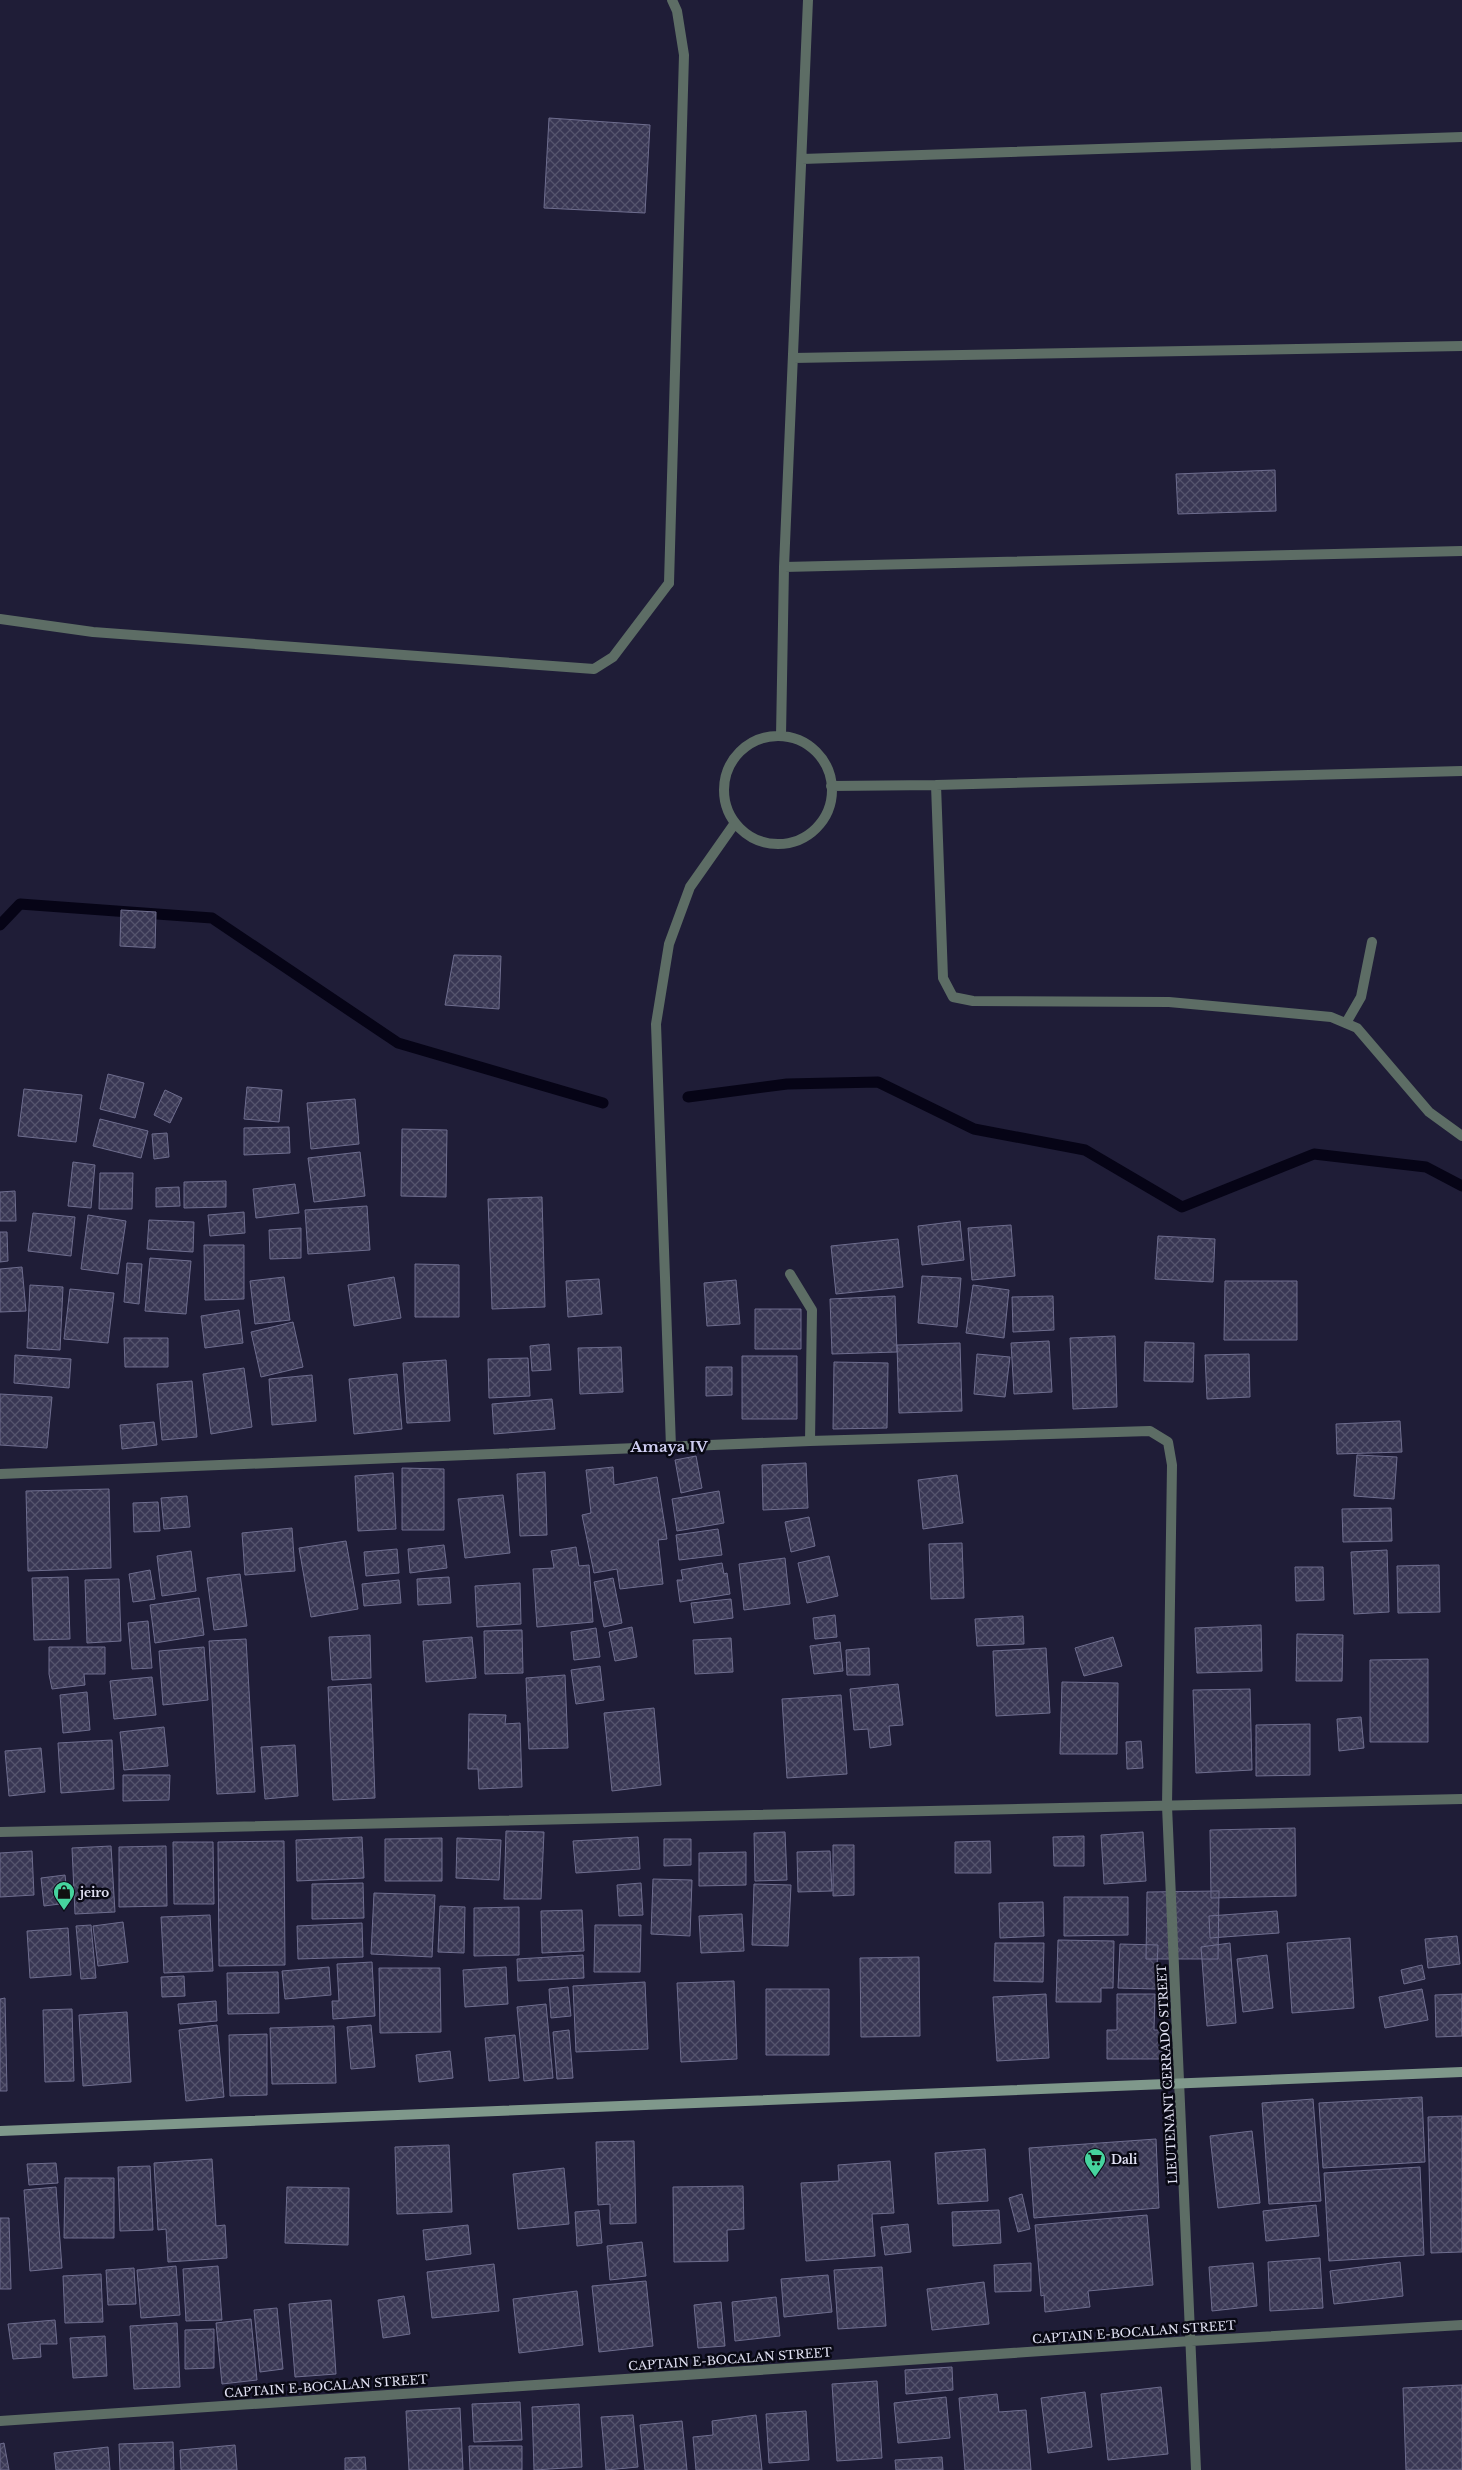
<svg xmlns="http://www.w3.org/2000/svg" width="1462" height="2470" font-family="'Libre Baskerville',serif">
<defs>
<pattern id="building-cross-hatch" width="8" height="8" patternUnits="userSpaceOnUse" patternTransform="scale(1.25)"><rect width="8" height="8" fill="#393754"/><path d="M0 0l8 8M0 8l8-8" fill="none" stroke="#55546d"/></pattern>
</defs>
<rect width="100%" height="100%" fill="#1f1d37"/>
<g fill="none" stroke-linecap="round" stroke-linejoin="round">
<path stroke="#060416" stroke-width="11" d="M0 925 20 904 212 918 398 1043 603 1103
M688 1097 787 1084 878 1082 974 1129 1085 1150 1182 1207 1314 1154 1426 1167 1462 1186"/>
</g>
<path fill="url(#building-cross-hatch)" stroke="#6e6d8e" d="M549 118 650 125 645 213 544 208Z
M1275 470 1276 511 1178 514 1176 474Z
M121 910 156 912 155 948 120 946Z
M454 955 501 956 499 1009 445 1005Z
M108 1074 144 1083 135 1118 100 1109Z
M247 1087 282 1090 279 1122 244 1119Z
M24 1089 82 1095 76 1142 18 1136Z
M165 1090 182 1098 170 1123 154 1115Z
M355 1099 359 1144 311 1149 307 1103Z
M100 1119 148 1131 141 1158 93 1146Z
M289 1127 290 1153 244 1155V1128Z
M402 1129 447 1130 446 1197 401 1196Z
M167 1133 169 1157 154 1159 152 1134Z
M360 1152 365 1196 314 1202 308 1158Z
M73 1162 95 1165 91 1208 68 1206Z
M100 1173H133L132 1209H99Z
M226 1181V1207L184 1208V1182Z
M295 1184 299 1213 256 1218 253 1189Z
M179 1187 180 1206 156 1207V1188Z
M15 1191 16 1221H0V1192Z
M542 1197 545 1307 492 1309 488 1199Z
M367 1206 370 1250 308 1254 305 1210Z
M244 1212 245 1233 210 1236 208 1215Z
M33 1213 75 1217 71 1256 28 1251Z
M88 1215 126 1221 118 1274 81 1269Z
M149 1220 194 1222 193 1252 147 1249Z
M960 1221 964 1260 922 1265 918 1226Z
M1011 1225 1015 1276 972 1280 968 1228Z
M301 1228V1258L270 1259 269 1230Z
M0 1232H7L8 1261 0 1262Z
M1158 1236 1215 1239 1213 1282 1155 1279Z
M898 1239 903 1287 836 1294 831 1246Z
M204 1245H244V1299L205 1300Z
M150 1258 191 1261 186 1314 145 1311Z
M127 1263 142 1264 139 1304 124 1302Z
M415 1264 459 1265V1317H415Z
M22 1267 26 1311 0 1312V1269Z
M922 1276 961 1278 957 1327 918 1323Z
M284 1277 290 1320 255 1324 250 1281Z
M394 1277 401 1318 354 1326 348 1285Z
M599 1279 602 1314 568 1317 566 1281Z
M736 1280 740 1324 707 1326 704 1283Z
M1225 1281H1297V1340H1224Z
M30 1285 63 1287 60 1350 27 1348Z
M973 1285 1009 1290 1004 1338 966 1333Z
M70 1289 114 1293 108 1343 64 1339Z
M895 1296 897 1352 832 1354 830 1299Z
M1053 1296 1054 1330 1013 1332 1012 1297Z
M755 1309H801V1349H755Z
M239 1310 243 1343 205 1348 201 1316Z
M293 1322 303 1367 261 1377 251 1332Z
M1115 1336 1117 1407 1073 1409 1070 1338Z
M124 1338H168V1367H125Z
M1049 1341 1052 1392 1014 1394 1011 1343Z
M1145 1342 1194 1343 1193 1382 1144 1381Z
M960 1343 962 1411 899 1413 897 1345Z
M549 1344 551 1370 532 1371 530 1346Z
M621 1347 623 1392 580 1394 578 1348Z
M977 1354 1010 1357 1005 1397 974 1394Z
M1249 1354 1250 1397 1207 1399 1205 1355Z
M15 1355 71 1359 69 1388 14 1383Z
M742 1356H797V1419H742Z
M528 1358 530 1396 489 1398 488 1359Z
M446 1360 450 1421 407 1423 403 1363Z
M834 1362 888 1363 887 1428 833 1429Z
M706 1367H732V1395L706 1396Z
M244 1368 252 1427 211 1434 203 1374Z
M397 1374 402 1429 354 1434 349 1379Z
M312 1375 316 1421 272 1425 269 1379Z
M192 1381 197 1437 162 1440 157 1384Z
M0 1394 52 1397 47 1448 0 1445Z
M552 1399 555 1429 494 1434 492 1404Z
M1400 1421 1402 1452 1337 1454 1336 1424Z
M154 1422 157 1445 122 1449 120 1425Z
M1357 1455 1397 1457 1394 1499 1354 1496Z
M696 1456 702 1488 681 1493 675 1460Z
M806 1463 808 1508 763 1510 762 1465Z
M613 1467 614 1485 657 1477 667 1539 658 1540 663 1584 620 1589 617 1569 594 1573 582 1515 591 1513 586 1470Z
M402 1468 444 1469V1530H402Z
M545 1472 547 1535 520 1536 517 1474Z
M393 1473 396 1529 358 1531 355 1476Z
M957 1475 963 1523 923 1529 918 1480Z
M109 1489 111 1568 28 1571 26 1491Z
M719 1491 724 1523 677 1531 672 1499Z
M503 1495 510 1553 465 1558 458 1499Z
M187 1496 190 1527 164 1529 161 1498Z
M158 1502 160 1531 134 1532 133 1503Z
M1391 1508 1392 1541 1343 1542 1342 1509Z
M809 1517 815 1546 791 1552 785 1522Z
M292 1528 295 1571 245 1575 242 1533Z
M718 1529 722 1555 679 1560 676 1535Z
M346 1541 358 1609 311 1617 299 1548Z
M962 1543 964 1598 931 1599 929 1544Z
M444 1545 447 1568 410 1573 408 1549Z
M576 1547 579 1566 589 1565 593 1622 537 1627 533 1569 554 1568 551 1551Z
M397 1549 399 1573 366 1576 364 1552Z
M1387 1550 1389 1612 1354 1614 1351 1552Z
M191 1551 196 1591 162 1596 157 1556Z
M829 1556 838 1596 807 1603 798 1563Z
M785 1558 790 1604 744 1610 739 1564Z
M722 1563 724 1574 727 1573 730 1594 680 1602 677 1580H683L681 1570Z
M1439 1565 1440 1612 1398 1613 1397 1566Z
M1295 1567H1323L1324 1600 1296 1601Z
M150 1570 155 1599 133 1602 129 1574Z
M240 1574 247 1626 214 1630 207 1578Z
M68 1577 70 1639 34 1640 32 1578Z
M449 1577 451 1603 418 1605 417 1579Z
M613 1578 622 1623 604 1627 594 1582Z
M119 1579 121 1641 87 1643 85 1580Z
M399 1580 401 1603 364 1606 362 1584Z
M520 1583 521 1624 477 1627 475 1586Z
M199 1598 204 1635 155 1643 150 1605Z
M731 1599 733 1618 694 1623 691 1603Z
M835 1615 837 1637 815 1639 813 1618Z
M1023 1616 1024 1644 977 1646 975 1619Z
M148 1621 152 1668 132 1669 128 1623Z
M1261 1625 1262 1671 1197 1673 1195 1628Z
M632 1627 637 1657 615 1661 609 1632Z
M596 1628 600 1657 574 1660 571 1632Z
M522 1630 523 1673 485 1674 484 1631Z
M1297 1634 1343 1635 1342 1681H1296Z
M370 1635 371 1678 332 1680 329 1637Z
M472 1637 476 1678 426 1682 423 1641Z
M1113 1637 1122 1666 1084 1676 1075 1648Z
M731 1638 733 1672 695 1674 693 1640Z
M246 1639 255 1792 217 1794 209 1641Z
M840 1642 843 1671 814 1674 810 1646Z
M49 1647H105V1674H84L85 1685 52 1689 49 1674Z
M204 1647 208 1700 163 1705 159 1651Z
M869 1648 870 1675H847L846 1650Z
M1046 1648 1050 1713 996 1716 993 1651Z
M1428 1659V1742H1370V1660Z
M600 1666 604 1700 576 1704 571 1670Z
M565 1675 568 1748 529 1749 526 1678Z
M152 1677 156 1715 114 1719 110 1681Z
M1062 1682 1118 1683 1117 1754H1060Z
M371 1684 375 1798 333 1800 328 1687Z
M898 1684 903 1725 889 1726 891 1745 870 1748 868 1729 854 1730 850 1689Z
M1250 1689 1252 1770 1196 1773 1193 1690Z
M87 1692 90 1730 63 1733 60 1695Z
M841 1695 847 1774 787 1778 782 1699Z
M654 1708 661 1785 612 1791 604 1713Z
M469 1714 506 1715 505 1724 520 1723 522 1787 479 1789 478 1769H468Z
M1361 1717 1364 1748 1339 1751 1337 1719Z
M1310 1724V1775L1256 1776V1725Z
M164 1727 168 1766 124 1770 120 1732Z
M112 1740 114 1789 61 1793 58 1743Z
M1141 1741 1143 1768 1127 1769 1126 1742Z
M295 1745 298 1796 265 1799 261 1747Z
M41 1748 45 1792 9 1796 5 1751Z
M123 1775H170L169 1800 123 1801Z
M1295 1828 1296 1896 1211 1898 1210 1830Z
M506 1831 544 1832 541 1899H504Z
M785 1832 787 1880 755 1881 754 1833Z
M1143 1832 1146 1881 1104 1884 1101 1835Z
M1084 1836V1866H1054L1053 1837Z
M362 1837 364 1878 297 1881 296 1840Z
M638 1837 640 1869 576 1873 573 1841Z
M442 1838V1881H385V1839Z
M457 1838 501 1840 499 1880 456 1878Z
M664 1839H691V1865L664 1866Z
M284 1841 285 1965 219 1966 218 1842Z
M990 1841 991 1873H955V1842Z
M173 1842H213L214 1904H174Z
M833 1845H854V1895L833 1896Z
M111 1846 115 1912 75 1914 72 1848Z
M166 1846 167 1906 119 1907V1847Z
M32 1851 34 1895 0 1897V1853Z
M830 1851 832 1891 798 1892 797 1852Z
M746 1852V1885L699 1886V1853Z
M65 1875 68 1903 44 1906 41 1878Z
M653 1879 692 1880 690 1936 651 1934Z
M363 1883 364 1918 312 1919V1884Z
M641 1883 643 1915 619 1916 617 1885Z
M754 1884 791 1885 788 1946 752 1945Z
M1219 1891 1218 1959H1146L1147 1892Z
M374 1893 435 1895 432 1957 371 1954Z
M1064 1897H1128V1935L1064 1936Z
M1043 1902 1044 1936 1000 1938 999 1903Z
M440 1906 465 1907 464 1953 438 1952Z
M519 1907V1955L474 1956V1908Z
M582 1910 584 1951 542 1953 541 1911Z
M1277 1911 1279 1933 1210 1938 1209 1916Z
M742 1914 744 1951 701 1953 699 1916Z
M210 1915 213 1971 164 1973 161 1917Z
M123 1922 128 1962 98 1966 93 1926Z
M362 1923 363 1957 298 1959 297 1926Z
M91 1925 96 1978 81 1979 76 1926Z
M595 1925H641L640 1972H594Z
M68 1928 71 1975 30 1978 27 1931Z
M1457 1936 1460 1964 1428 1968 1425 1939Z
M1350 1938 1354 2008 1292 2013 1287 1943Z
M1058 1940 1114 1941 1113 1988H1101V2002H1056Z
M995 1943H1044L1043 1982 994 1981Z
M1230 1943 1236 2023 1207 2026 1201 1947Z
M1120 1944 1158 1945 1156 1989 1118 1988Z
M583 1955 584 1978 518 1981 517 1959Z
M1267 1955 1273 2008 1243 2012 1237 1959Z
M919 1957 920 2036 861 2037 860 1958Z
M372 1962 375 2016 333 2019 332 2001H339L337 1964Z
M1422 1965 1425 1979 1404 1984 1401 1970Z
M329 1967 331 1995 285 1999 282 1971Z
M506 1967 508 2004 465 2007 463 1970Z
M379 1968H440L441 2032 380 2033Z
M278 1972 279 2013 228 2014 227 1973Z
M184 1976 185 1996 162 1997 161 1977Z
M734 1981 737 2059 681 2062 677 1983Z
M645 1982 648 2049 576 2052 573 1986Z
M568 1987 571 2016 551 2018 549 1989Z
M766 1989H829V2055H766Z
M1422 1989 1428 2020 1385 2028 1379 1997Z
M1046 1994 1049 2058 997 2061 993 1997Z
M1117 1994H1155L1154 2030H1162V2059H1107V2030H1117Z
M1462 1994V2036L1436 2037 1435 1995Z
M5 1998 7 2091H0V1999Z
M216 2001 217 2021 180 2024 178 2004Z
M546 2004 553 2078 524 2081 517 2007Z
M72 2009 74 2081 45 2082 43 2010Z
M127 2012 131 2082 83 2086 79 2015Z
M217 2025 224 2097 186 2101 179 2030Z
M371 2025 375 2067 351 2069 347 2027Z
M334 2026 336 2083 272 2084 270 2028Z
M569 2030 573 2078 557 2079 553 2032Z
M267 2034V2095L230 2096 229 2035Z
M515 2035 519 2078 489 2081 485 2038Z
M450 2051 453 2078 419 2082 416 2055Z
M1422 2097 1425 2162 1323 2168 1319 2103Z
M1313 2099 1321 2201 1269 2204 1262 2103Z
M1462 2116V2252L1431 2253 1428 2117Z
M1252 2131 1260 2203 1218 2208 1210 2136Z
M1156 2139 1159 2208 1034 2218 1029 2148Z
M634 2141 636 2223 610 2224V2204L598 2205 596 2142Z
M449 2145 452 2212 397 2214 395 2147Z
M985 2149 988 2201 938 2204 935 2153Z
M212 2159 216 2226 225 2225 227 2258 168 2262 166 2229 158 2230 154 2163Z
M890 2161 894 2213 872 2214 875 2256 806 2261 801 2183 839 2181 838 2165Z
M56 2163 58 2183 29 2185 27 2164Z
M150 2166 153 2230 120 2231 118 2167Z
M1420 2167 1424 2255 1329 2261 1324 2173Z
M564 2168 569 2224 518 2229 513 2174Z
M65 2178H114V2238H64Z
M743 2186 744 2229 727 2230 728 2261 674 2262 673 2187Z
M56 2187 62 2268 30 2271 24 2190Z
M287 2187 349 2188 348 2245 285 2243Z
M1022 2194 1030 2229 1018 2232 1009 2198Z
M1316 2205 1319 2236 1266 2241 1263 2211Z
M599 2210 602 2243 577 2246 575 2212Z
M999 2210 1001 2243 953 2246 952 2212Z
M1147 2215 1153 2285 1088 2291 1090 2307 1045 2312 1044 2295 1041 2296 1035 2225Z
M0 2218H9L11 2289H0Z
M908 2224 911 2252 885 2255 881 2227Z
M468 2225 471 2254 426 2260 423 2230Z
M642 2242 646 2276 610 2280 607 2246Z
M1320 2258 1323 2308 1270 2311 1268 2262Z
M1400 2262 1403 2296 1334 2304 1330 2271Z
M1031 2263V2291L995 2292 994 2265Z
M1253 2263 1257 2306 1212 2311 1209 2267Z
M494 2264 499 2311 432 2318 427 2272Z
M176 2266 180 2315 141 2318 137 2270Z
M218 2266 222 2320 186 2321 183 2269Z
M882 2267 886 2326 838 2329 834 2270Z
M134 2268 136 2304 108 2305 106 2270Z
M101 2274 103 2322 65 2323 63 2276Z
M828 2275 832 2312 784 2317 781 2279Z
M646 2281 653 2346 599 2352 592 2286Z
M984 2282 989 2324 932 2330 927 2289Z
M577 2291 583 2345 519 2353 513 2299Z
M404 2296 410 2334 383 2338 378 2300Z
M776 2297 780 2336 735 2341 732 2302Z
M331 2300 336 2374 295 2377 289 2304Z
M721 2302 725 2346 698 2348 694 2305Z
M277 2308 283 2369 260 2372 254 2310Z
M251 2319 257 2380 222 2384 216 2323Z
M55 2320 57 2344H40L41 2357 13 2359 8 2324Z
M177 2323 180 2387 134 2389 130 2326Z
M214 2329V2368L185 2369V2330Z
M105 2336 107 2376 73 2378 70 2338Z
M952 2367 953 2390 906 2394 905 2370Z
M877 2381 882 2458 837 2461 832 2384Z
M1462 2385V2470H1406L1403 2388Z
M1161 2387 1168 2454 1108 2460 1101 2394Z
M1085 2392 1092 2447 1048 2453 1041 2398Z
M997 2394 999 2412 1026 2410 1031 2470H965L959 2398Z
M946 2397 950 2438 898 2443 894 2403Z
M520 2402 522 2440 474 2442 472 2404Z
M579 2404 582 2467 534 2470 532 2407Z
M460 2408 463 2470H409L406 2411Z
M806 2411 809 2460 769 2463 766 2414Z
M633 2415 638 2467 606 2470 601 2417Z
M756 2415 762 2470H696L693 2437 713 2435 712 2421Z
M682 2421 687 2470H645L640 2425Z
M173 2442 174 2470H120L119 2444Z
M4 2443 9 2470H0V2444Z
M235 2445 237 2470H181L180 2450Z
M469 2446H522V2470H470Z
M108 2447 110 2470H56L54 2453Z
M365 2457 366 2470H345V2458Z
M942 2457 943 2470H896L895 2460Z"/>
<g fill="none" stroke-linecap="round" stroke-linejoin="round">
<path stroke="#5d6d65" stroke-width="10" d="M669 583 684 55 677 11 672 0"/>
<path stroke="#5d6d65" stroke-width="10" d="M802 159 1462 137
M793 358 1462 346
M784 567 1462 551
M0 619 93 632 594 669 613 657 669 583
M781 736 784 567 808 0
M724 790a54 54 0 1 1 108 0a54 54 0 1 1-108 0Z
M936 785 943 978 953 997 973 1001 1169 1002 1331 1017 1357 1028 1429 1112 1462 1136
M831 786 936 785 1462 771
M1346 1023 1361 997 1372 942
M790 1274 812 1310 810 1441
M671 1447 656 1024 669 944 690 887 735 823
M0 1474 810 1441 1150 1431 1168 1442 1172 1465 1167 1806 1196 2470
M0 1832 1462 1799
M0 2421 1191 2341 1462 2325"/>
<path stroke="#7f988b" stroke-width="10" d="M0 2131 1462 2072"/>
</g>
<defs>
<g id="shop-pin" transform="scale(1.125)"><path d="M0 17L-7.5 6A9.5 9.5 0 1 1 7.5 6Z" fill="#46d49e" stroke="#090914"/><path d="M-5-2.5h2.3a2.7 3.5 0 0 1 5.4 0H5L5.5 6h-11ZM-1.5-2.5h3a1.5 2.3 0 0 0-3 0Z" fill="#111"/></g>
<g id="supermarket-pin" transform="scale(1.125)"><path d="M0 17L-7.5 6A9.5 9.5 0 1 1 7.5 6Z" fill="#46d49e" stroke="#090914"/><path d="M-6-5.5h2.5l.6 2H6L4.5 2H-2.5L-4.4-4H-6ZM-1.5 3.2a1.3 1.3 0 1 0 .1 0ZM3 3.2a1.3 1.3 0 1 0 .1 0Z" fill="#111"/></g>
</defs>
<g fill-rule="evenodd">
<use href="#shop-pin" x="64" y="1892"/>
<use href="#supermarket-pin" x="1095" y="2159"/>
</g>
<g text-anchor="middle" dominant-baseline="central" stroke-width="5" stroke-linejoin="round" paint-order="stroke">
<g font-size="12" font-weight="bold" fill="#e1e1f3" stroke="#090914" text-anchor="start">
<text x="80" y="1892">jeiro</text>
<text x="1111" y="2159">Dali</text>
</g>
<g font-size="12" fill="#e1e1f3" stroke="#090914">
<text transform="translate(1167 2074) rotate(-93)">LIEUTENANT CERRADO STREET</text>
<text transform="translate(1134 2332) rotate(-4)">CAPTAIN E-BOCALAN STREET</text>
<text transform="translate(730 2359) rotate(-4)">CAPTAIN E-BOCALAN STREET</text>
<text transform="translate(326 2386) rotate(-4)">CAPTAIN E-BOCALAN STREET</text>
</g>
<g font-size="15" font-weight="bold" fill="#cecdf1" stroke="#090914">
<text x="669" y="1446">Amaya IV</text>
</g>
</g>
</svg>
